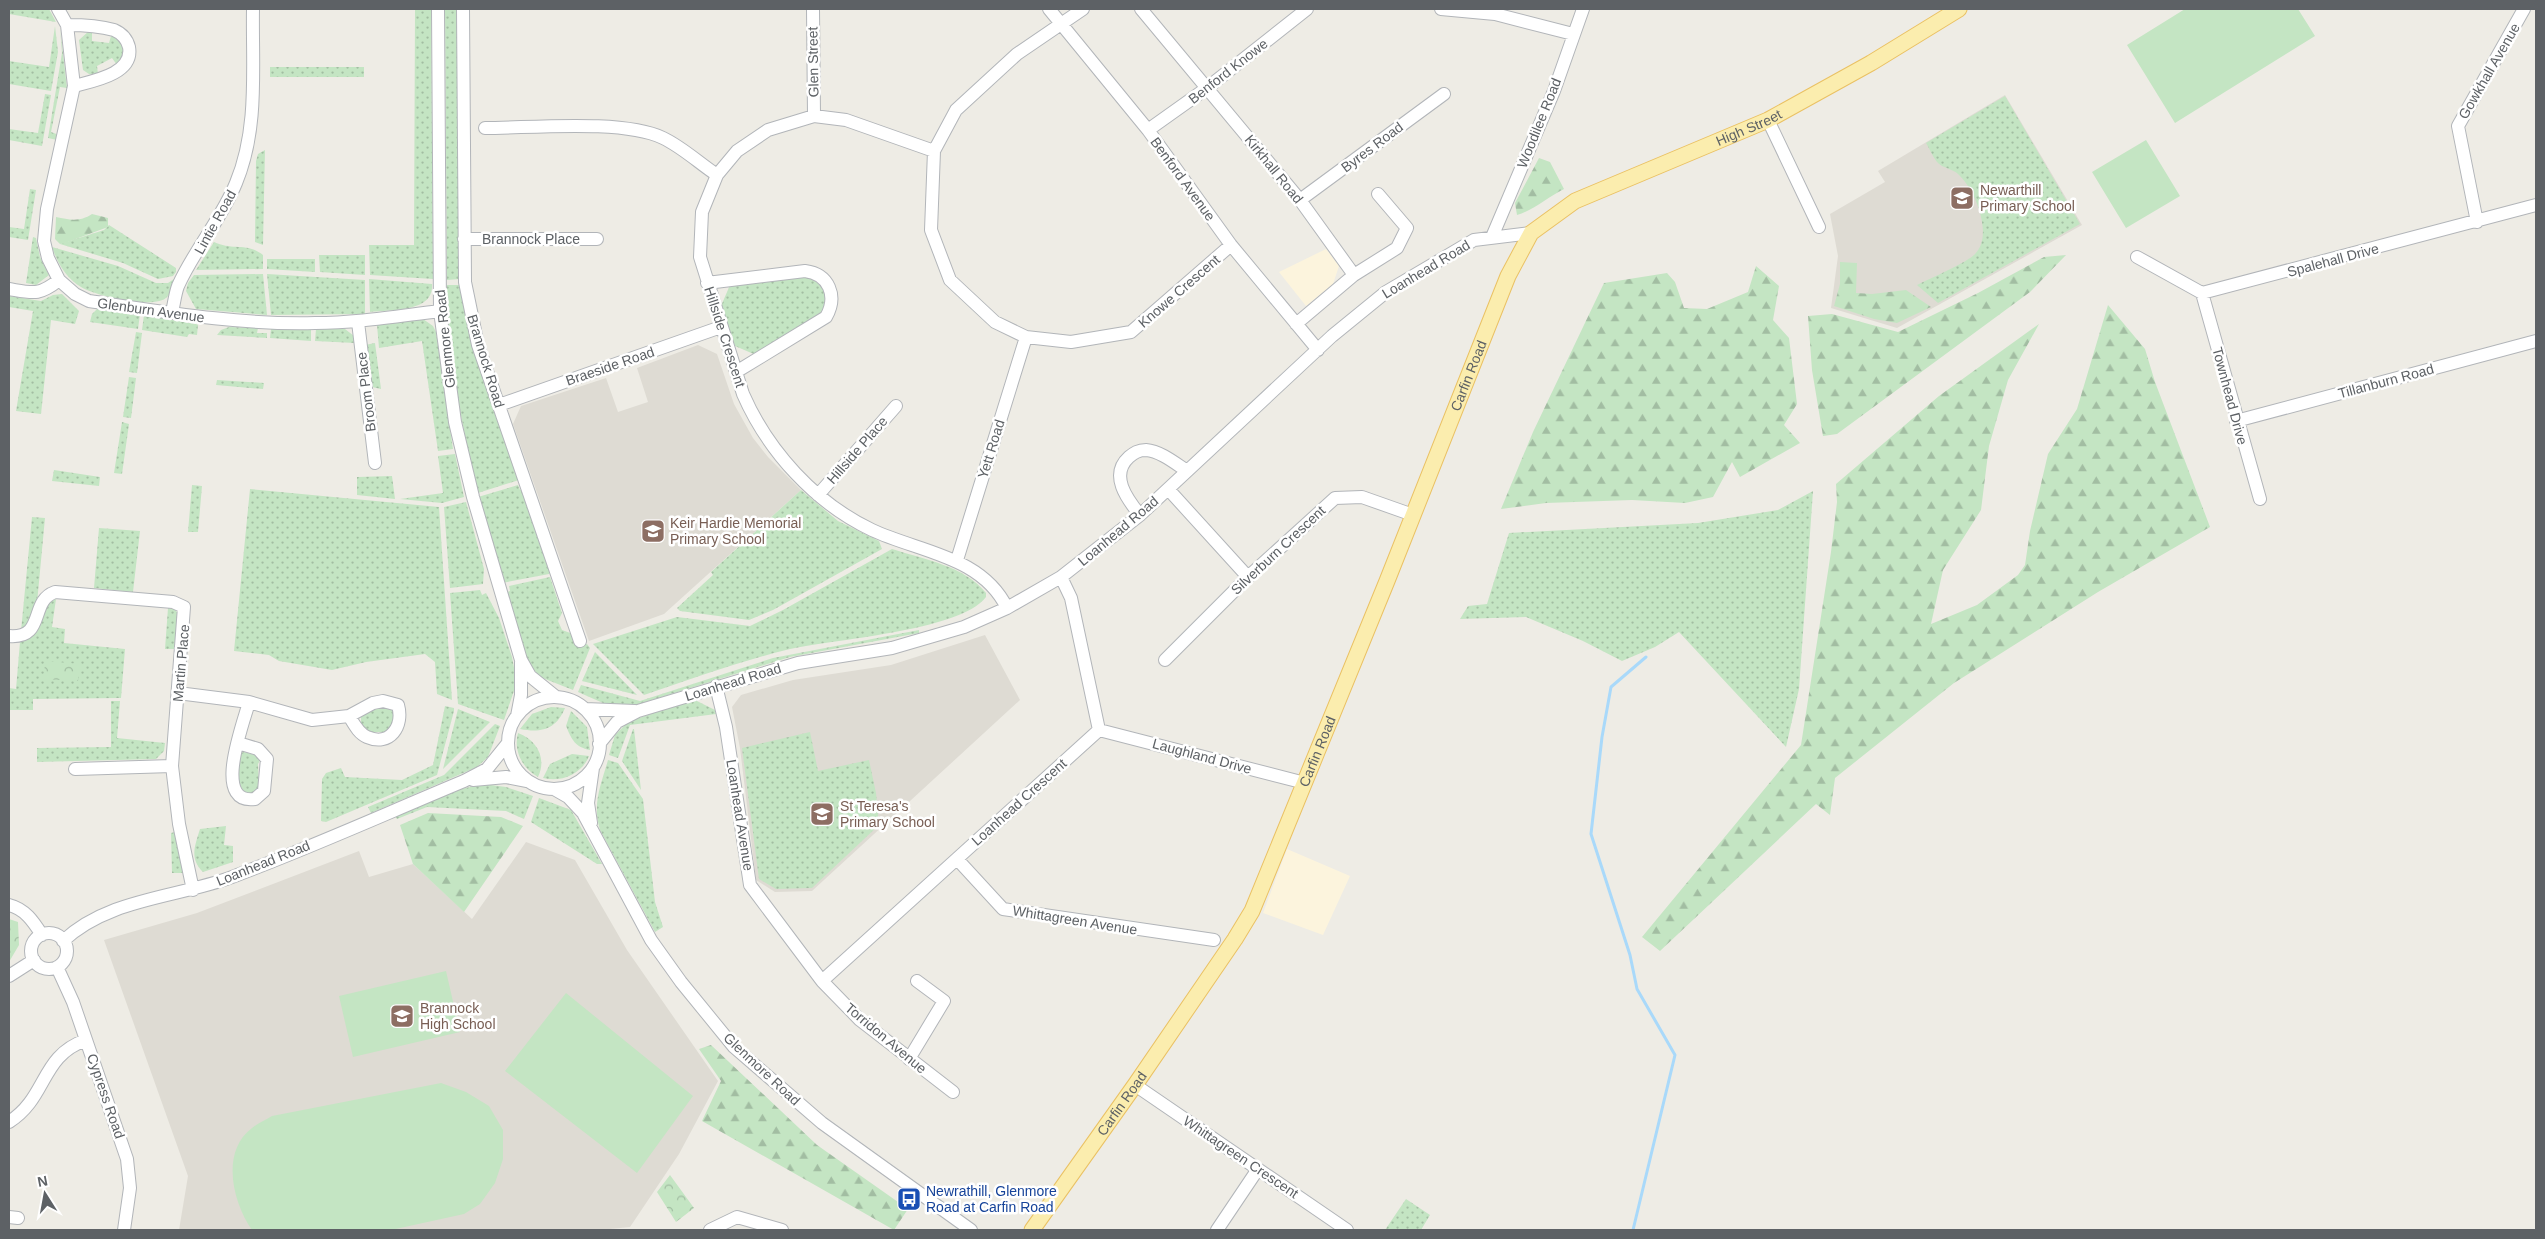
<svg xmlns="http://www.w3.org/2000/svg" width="2545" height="1239" font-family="Arial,sans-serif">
<defs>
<pattern id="grass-dots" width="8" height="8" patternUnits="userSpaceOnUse" patternTransform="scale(1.25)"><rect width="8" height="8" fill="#c4e5c3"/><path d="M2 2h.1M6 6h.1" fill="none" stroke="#a2bda2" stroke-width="1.8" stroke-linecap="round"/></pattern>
<pattern id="forest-firs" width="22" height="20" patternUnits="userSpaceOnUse" patternTransform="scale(1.25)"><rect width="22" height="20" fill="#c4e5c3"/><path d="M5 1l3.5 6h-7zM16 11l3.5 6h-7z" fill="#a2bda2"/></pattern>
<pattern id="park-crowns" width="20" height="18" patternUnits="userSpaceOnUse" patternTransform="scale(1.25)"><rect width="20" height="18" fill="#c4e5c3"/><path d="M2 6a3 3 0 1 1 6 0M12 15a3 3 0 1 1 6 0" fill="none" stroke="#a2bda2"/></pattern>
</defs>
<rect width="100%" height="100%" fill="#eeece5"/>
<path fill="#fcf4dd" d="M1326 249 1339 266 1333 284 1306 306 1279 272Z
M1287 849 1350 876 1323 935 1263 913Z"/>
<path fill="#dedbd3" d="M2005 95 2082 225 1897 328 1831 308 1838 256 1830 214 1885 182 1878 171Z
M698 345 717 354 734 404 753 438 768 457 801 490 664 614 589 641 513 424 521 406 606 378 618 412 648 402 637 368Z
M985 635 1020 700 812 891 775 892 756 880 740 748 732 707 741 695 793 680 891 665Z
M526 842 575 860 627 950 718 1081 679 1154 630 1227 600 1230H179L188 1176 104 940 197 913 359 851 369 877 413 864 472 919Z"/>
<path fill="url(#grass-dots)" d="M9 9H49L56 22 9 14Z
M415 9H431L433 279 370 275 369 245H414Z
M445 9H457L460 279 447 280Z
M55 26 58 52 51 91 9 84V61L49 67Z
M60 28 67 88 60 87 51 132 59 135 57 140 48 138 62 53Z
M89 31 92 32V41L109 43 111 36C126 42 126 53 117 65L112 58 97 66 98 74H89L83 70 79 40Z
M270 67H364V77H270Z
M45 94 51 95 42 146 9 140V129L38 133Z
M2005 96 2080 224 1938 303 1917 285C1929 279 1968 262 1975 254 1994 235 1975 189 1958 174 1953 169 1943 168 1938 163 1933 158 1930 149 1926 143Z
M265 150 263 245 255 242 256 161 258 154Z
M30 189 36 190 28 240 9 237V227L24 229Z
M109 225 176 268V272L173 276 158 279 123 263 60 244 104 230Z
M33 237 36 238 40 257 49 275 36 285 26 283Z
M214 242C233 251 247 242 263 255V269L196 270Z
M52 247 118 266 156 283H168L174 279C173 285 172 293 167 297 156 310 95 296 81 287 66 278 58 264 52 247Z
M319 255H365V275L320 272Z
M267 259H315V272L267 269Z
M263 274 267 315 196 309 186 291 188 283 194 275Z
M267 274 365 280V314L271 315Z
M806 277C825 282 831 300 819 315L756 355 735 346 721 306 730 285Z
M369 279 432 284C434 313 391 309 370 312Z
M447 285H460C470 352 497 416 519 480L478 493C462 425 447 355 447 285Z
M62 294 79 311 75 324 51 320 41 414 16 411 33 311 9 307V296L41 301 53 295Z
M98 308 140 314 138 329 90 322 92 314Z
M144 315 196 324 198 325 197 335 189 334 187 337 142 330Z
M423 319 433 326 436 332 453 449 438 451 422 341 379 348 377 325Z
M229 327 258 328 257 333H267V338L217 335 221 330Z
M271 329H311V341L270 338Z
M316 329H345L354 336 355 343 315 341Z
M136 332 142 333 137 373 129 372Z
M375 343 381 389 372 387 365 345Z
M129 377 136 378 131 418 123 417Z
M217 380 264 383 263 389 216 385Z
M122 422 129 424 122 474 114 473Z
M455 454 464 497 442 503 400 499 443 493 438 456Z
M54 470 100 477 99 486 52 481Z
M392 476 395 499 357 495V477Z
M192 485 202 486 198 532H188Z
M518 485 520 490 523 489 551 571 549 574 502 583 478 497Z
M250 489 439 507 452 700 437 694 435 662 425 654 366 662 332 670 279 661 269 655 234 651Z
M801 490 838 521 879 541 882 549 773 610 749 620 680 611 677 608 713 575 711 572Z
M1813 491 1799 689 1786 747 1679 632 1655 647 1622 661 1583 641 1526 617 1460 619 1468 606 1487 604 1509 533 1698 523 1778 510Z
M466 502 484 569 483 584 450 588 444 507Z
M32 517 45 518 37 603 33 616 21 631Z
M99 528 140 531 133 592 94 588Z
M892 549C923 559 965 566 986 593V597C959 632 830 639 786 650 738 662 691 679 644 695L593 644 677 617 750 626 783 610Z
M550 577 562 613 558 621 562 630 573 634 578 647 587 644 590 648 573 690 540 677 529 664 505 593 510 591 509 586Z
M480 590 482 595 486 593 499 618 512 657 515 673V688L504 720 458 704 450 593Z
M56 599 52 627 65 629 64 643 125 649 121 698 33 699V710H9V688L16 689 20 642C37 634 39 604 56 599Z
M168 608 174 609 178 613 174 649H165Z
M919 630V633L790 657 636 705 603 703 578 692 581 685 640 701 773 658Z
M595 652 637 695 582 681Z
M696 698 697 701 715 710 716 714 630 725 618 758 609 755 615 735 628 722Z
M111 701H120L117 738 165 743 164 751 156 759 37 762V748L111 747Z
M380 705 395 707 396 718 387 732H368L361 723V717Z
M445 706 454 708V711L437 775 326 822 321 821 322 779 326 773 341 768 345 777 402 780 433 765Z
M551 707 565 708C556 730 541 733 520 729L532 714Z
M458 709 490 722 443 769Z
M571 711 587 727 590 750C575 747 572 740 566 726Z
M495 724 500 726 488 757 477 767 371 813 368 807 444 775Z
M633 729H634L641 790 622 761Z
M810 732 818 771 869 760 876 793 879 825 812 888 776 889 759 879 742 748Z
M518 733C537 740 547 758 538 777 523 769 513 751 518 733Z
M244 752 262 757 258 764 259 788 253 794H245L236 778 240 753Z
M572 754 589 756C582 774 561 783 543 778L550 764Z
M608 760 618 763 643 799 655 902 663 927 655 932 600 830C592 803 601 785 608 760Z
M483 784 506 787 533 796 524 819 506 811 427 807 397 819 395 816 457 790Z
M539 798 571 810 602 864H597L531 822Z
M226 826 224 845 233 846V862L203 872C189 858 195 846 200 829Z
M175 832 184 873H172L171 833Z
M1406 1199 1430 1215 1421 1230H1385Z"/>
<path fill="url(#forest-firs)" d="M1539 158 1550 162 1564 189C1548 197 1534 210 1517 215L1515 203Z
M92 214 108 218V227L65 243 60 244 55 239 56 217C70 220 80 222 92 214Z
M2066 255 2030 292 1837 434 1823 436 1812 370 1808 316 1832 314 1898 332 1978 293 2044 257Z
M1840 262 1857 263 1856 293 1872 294 1906 290 1931 307 1897 323 1874 319 1834 306 1840 284Z
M1756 266 1779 286 1773 320 1789 338 1797 404 1784 425 1800 443 1740 477 1732 462 1713 497 1685 503 1632 500 1546 503 1501 509 1533 432 1604 283 1667 273 1675 282 1684 308 1707 309 1748 292Z
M2108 305 2145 349 2155 382 2210 527 2098 592 1954 683 1835 778 1830 815 1816 804 1660 951 1642 937 1801 745 1831 552 1837 502 1836 484 1939 396 2039 324 2008 380 1989 446 1981 510 1943 570 1931 624 1977 605 2018 575 2025 565 2030 531 2048 454 2077 409Z
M428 813 501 817 523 826 464 912 413 864 400 825Z
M711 1045 817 1145 908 1209 894 1230 702 1121 721 1081 699 1049Z"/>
<path fill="url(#park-crowns)" d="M45 661 80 664 78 681 44 679Z
M9 919 18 922 19 945 9 962Z
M670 1175 694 1208 676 1222 657 1192Z"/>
<path fill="#c4e5c3" d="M2185 9H2298L2315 36 2175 123 2127 45Z
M2146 140 2180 196 2126 228 2092 172Z
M446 971 460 1032 353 1057 339 996Z
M566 993 693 1096 637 1173 505 1071Z
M441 1083 466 1092 489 1106 503 1130V1159L495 1183 480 1204 464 1214 391 1230H252C233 1203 220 1152 252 1128 258 1123 266 1120 272 1116Z"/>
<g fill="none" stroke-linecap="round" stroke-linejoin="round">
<path stroke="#a9d9fa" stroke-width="3" d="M1633 1230 1675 1055 1637 989 1630 955 1591 834 1602 737 1611 687 1646 657"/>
<g stroke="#b2b5b9" stroke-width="14">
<path id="minor" d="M58 9 67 25 74 86 47 209 44 241 48 258 59 280 75 294 89 301C164 312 239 325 315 323 357 323 398 316 440 311
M438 9 440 311 455 422 473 497 521 660 530 676 556 697
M463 9 465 282 478 345 580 641
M813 9 814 116
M1049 9 1148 130 1231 245 1318 350
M1083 9 1017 54 956 110 934 151 931 230 950 280 995 322 1026 337 1071 342 1131 332 1231 245
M1141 9 1300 200 1354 275 1296 324
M1441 9 1495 14 1573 34
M67 25C82 25 100 26 114 30 121 33 127 39 129 47 134 74 93 81 74 86
M1768 120 1819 227
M485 128C531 128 623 119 663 138 682 147 699 163 717 175
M1148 130 1207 88 1307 9
M934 151 846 120 814 116 768 130 737 151 717 175 702 212 700 257 743 394C768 451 815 503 872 530 919 552 982 556 1007 608
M1300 200 1444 94
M2477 222 2458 126 2524 9
M1492 237 1554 91 1583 9
M464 239H597
M2137 257 2202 293 2536 205
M1354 275 1397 248 1407 228 1378 194
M707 283 805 271C829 274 838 296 826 317L736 372
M9 289C33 293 39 296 59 280
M2202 293 2260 499
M172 312C174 304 175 294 178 286 194 250 221 220 236 183 259 128 252 67 253 9
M358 322 375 463
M499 405 721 327
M2236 421 2536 341
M1168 489 1248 577
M818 495 896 406
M1140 515C1127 499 1109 475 1129 457 1134 453 1138 450 1146 450 1160 451 1175 463 1187 471
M957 560 1026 337
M9 636C46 639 29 601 55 592L173 602 184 607 172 766 179 824 193 890
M1165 660 1248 577 1335 498 1362 497 1413 515
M716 686 726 727 750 885 822 981 860 1020 953 1092
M178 693 249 702 312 720 349 716 373 703 383 701 398 705C404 726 390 747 367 737 358 733 354 724 349 716
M508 743a46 46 0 1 1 92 0a46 46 0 1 1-92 0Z
M585 709 635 711
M517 716 521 695V662
M1099 730 1305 783
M238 743 258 749 267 759 264 791 255 799C211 805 244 722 249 702
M599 744 617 722 638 711 798 663 892 648 964 627 1007 608 1061 577 1140 515 1332 336 1386 292 1474 240 1531 233
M75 769 172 766
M473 780 506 777 527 781
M554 789 568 797 583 813 651 940 681 982 734 1047 822 1123 971 1230
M591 823 588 803 593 768
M957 859 1003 909 1214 940
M9 905C25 909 33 921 42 935
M31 951a18 18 0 1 1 36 0a18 18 0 1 1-36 0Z
M63 941C109 898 176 898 232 877 310 848 387 813 464 781L487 769 508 743
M57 967 73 1002 127 1159 130 1188 124 1230
M9 976 34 960
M822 981 1099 730 1071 598 1061 577
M909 1059 944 1001 917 981
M1135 1085 1347 1230
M9 1122C48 1097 40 1056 86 1040
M9 1217 18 1218
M710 1230 737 1217 782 1230
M1217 1230 1258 1169"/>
</g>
<g stroke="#eac163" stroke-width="17">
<g id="major">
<path id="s1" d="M1032 1230 1135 1085 1235 939 1252 911 1387 581 1508 276 1531 233 1575 201 1768 120 1871 63 1959 9"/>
</g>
</g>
<use href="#minor" stroke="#fff" stroke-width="12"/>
<use href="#major" stroke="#fbedae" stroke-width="15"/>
</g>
<defs>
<g id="school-square" transform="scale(1.25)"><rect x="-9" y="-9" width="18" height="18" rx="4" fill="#8d6e63" stroke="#fff"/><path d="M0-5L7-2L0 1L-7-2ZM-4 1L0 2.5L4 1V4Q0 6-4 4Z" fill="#fff"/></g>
<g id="bus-square" transform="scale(1.25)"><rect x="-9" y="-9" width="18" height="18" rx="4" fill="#1a4fb4" stroke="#fff"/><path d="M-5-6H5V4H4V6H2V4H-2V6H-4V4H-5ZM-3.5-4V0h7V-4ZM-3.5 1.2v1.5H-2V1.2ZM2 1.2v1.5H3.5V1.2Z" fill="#fff"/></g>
</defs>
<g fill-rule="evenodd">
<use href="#school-square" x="1962" y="198"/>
<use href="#school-square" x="653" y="531"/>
<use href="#school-square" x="822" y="814"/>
<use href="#school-square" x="402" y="1016"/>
<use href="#bus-square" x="909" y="1199"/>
</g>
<g text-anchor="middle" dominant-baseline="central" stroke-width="5" stroke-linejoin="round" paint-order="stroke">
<g font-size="14" fill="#5d6165" stroke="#fff">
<text transform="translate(813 62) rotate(-91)">Glen Street</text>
<text transform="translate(1228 71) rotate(-38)">Benford Knowe</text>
<text transform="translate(2489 71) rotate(-60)">Gowkhall Avenue</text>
<text transform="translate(1539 123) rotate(-68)">Woodilee Road</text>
<text stroke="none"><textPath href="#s1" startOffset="1364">High Street</textPath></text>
<text transform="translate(1372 147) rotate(-37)">Byres Road</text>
<text transform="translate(1274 169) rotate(51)">Kirkhall Road</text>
<text transform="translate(1183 179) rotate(54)">Benford Avenue</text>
<text transform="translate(215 222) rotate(-61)">Lintie Road</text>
<text x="531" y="239">Brannock Place</text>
<text transform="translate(2333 260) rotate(-15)">Spalehall Drive</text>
<text transform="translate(1426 269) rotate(-31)">Loanhead Road</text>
<text transform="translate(1179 291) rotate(-41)">Knowe Crescent</text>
<text transform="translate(151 310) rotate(8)">Glenburn Avenue</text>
<text transform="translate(725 337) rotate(72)">Hillside Crescent</text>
<text transform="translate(445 339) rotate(-96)">Glenmore Road</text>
<text transform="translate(486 361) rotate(73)">Brannock Road</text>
<text transform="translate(610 366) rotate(-19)">Braeside Road</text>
<text stroke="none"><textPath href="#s1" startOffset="965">Carfin Road</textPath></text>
<text transform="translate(2386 381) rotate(-15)">Tillanburn Road</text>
<text transform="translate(366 392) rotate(-97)">Broom Place</text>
<text transform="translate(2230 396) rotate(75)">Townhead Drive</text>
<text transform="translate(991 449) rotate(-73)">Yett Road</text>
<text transform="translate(857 450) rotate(-49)">Hillside Place</text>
<text transform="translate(1118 531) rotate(-40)">Loanhead Road</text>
<text transform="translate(1278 550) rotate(-43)">Silverburn Crescent</text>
<text transform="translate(181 663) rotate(-85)">Martin Place</text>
<text transform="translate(733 682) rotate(-17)">Loanhead Road</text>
<text stroke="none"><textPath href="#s1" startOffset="560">Carfin Road</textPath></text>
<text transform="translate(1202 756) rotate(15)">Laughland Drive</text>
<text transform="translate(1019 802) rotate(-42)">Loanhead Crescent</text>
<text transform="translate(740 815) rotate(81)">Loanhead Avenue</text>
<text transform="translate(263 863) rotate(-22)">Loanhead Road</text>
<text transform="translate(1075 920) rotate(9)">Whittagreen Avenue</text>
<text transform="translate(886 1038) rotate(40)">Torridon Avenue</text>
<text transform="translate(762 1069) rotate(43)">Glenmore Road</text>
<text transform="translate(106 1096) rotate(71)">Cypress Road</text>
<text stroke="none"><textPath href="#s1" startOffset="155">Carfin Road</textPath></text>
<text transform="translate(1241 1157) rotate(34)">Whittagreen Crescent</text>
</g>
<g font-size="14" fill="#785e54" stroke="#fff" text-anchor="start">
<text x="1980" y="190">Newarthill<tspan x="1980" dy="16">Primary School</tspan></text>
<text x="670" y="523">Keir Hardie Memorial<tspan x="670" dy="16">Primary School</tspan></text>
<text x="840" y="806">St Teresa's<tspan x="840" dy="16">Primary School</tspan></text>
<text x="420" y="1008">Brannock<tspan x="420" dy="16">High School</tspan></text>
</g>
<g font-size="14" fill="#164399" stroke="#fff" text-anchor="start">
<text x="926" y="1191">Newrathill, Glenmore<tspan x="926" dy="16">Road at Carfin Road</tspan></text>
</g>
</g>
<rect width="2545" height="1239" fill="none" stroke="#5d6165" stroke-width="20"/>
<g transform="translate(45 1194) rotate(349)" stroke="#ffffff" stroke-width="4" paint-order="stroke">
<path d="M0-4L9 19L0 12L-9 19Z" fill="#5d6165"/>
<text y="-8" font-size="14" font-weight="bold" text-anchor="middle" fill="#5d6165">N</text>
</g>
</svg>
